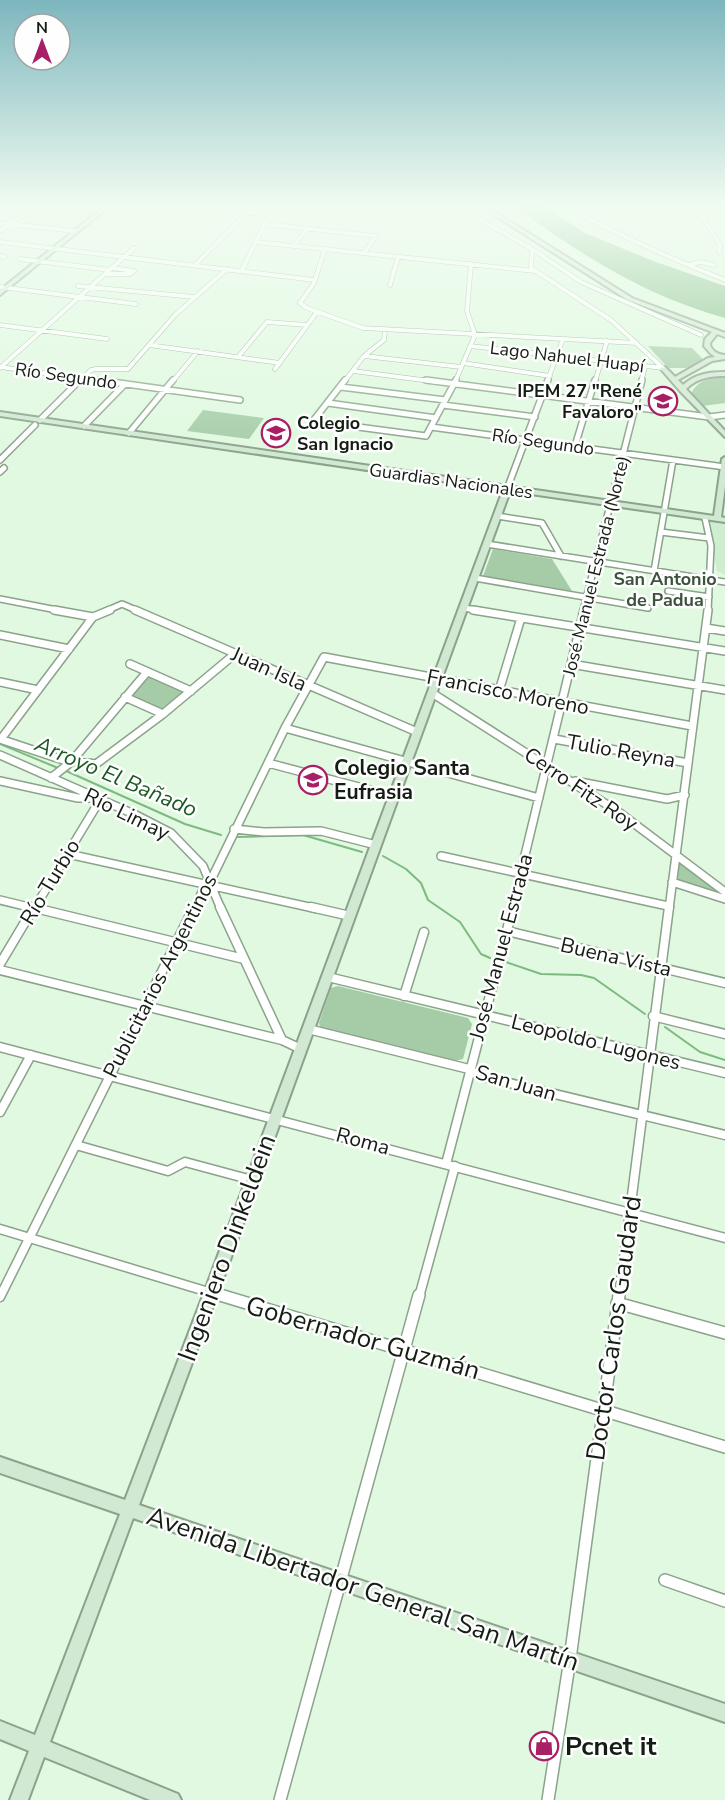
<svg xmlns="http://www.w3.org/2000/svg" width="725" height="1800" font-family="'Nunito Sans',sans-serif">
<rect width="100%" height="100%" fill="#e0f9e0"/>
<path fill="#cfeed0" d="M711 521 725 523V575L717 571 708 523Z"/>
<path fill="#a5cca6" d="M648 346 692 348 702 358V361L687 368H668Z
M719 377H725V403L703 406 691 394C697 381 706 379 719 377Z
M203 410 264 418 249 439 187 431Z
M493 549 552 559 572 591 483 576Z
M149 674 185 690 160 710 129 696Z
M678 860 725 894V897L675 880Z
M338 986 468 1018 472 1024 463 1059 454 1061 320 1028 319 1023 331 988Z"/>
<path fill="#7dba80" d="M513 205H542L585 233 653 261 725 286V318C645 296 579 254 513 205Z"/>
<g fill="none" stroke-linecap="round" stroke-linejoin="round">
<path stroke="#7dba80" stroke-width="2" d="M0 744 58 768
M64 770 185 824 221 835
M238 837 303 835 362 852
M383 856 406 869 421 883 428 900 460 922 481 954 490 958
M506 962 541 974 581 975 594 978 645 1014
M665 1027 700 1052 725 1060"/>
<g stroke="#8ba28b" stroke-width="5">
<path id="minor-far4" d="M90 205 107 207
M181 205 269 215
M409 205 427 209 428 205
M472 205 479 219 532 249 581 282 701 335
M563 205C616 234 669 258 725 280
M694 205 720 245 719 252
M0 206 8 205
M475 207 492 213
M703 217 725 207
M0 223 75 231
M265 224 376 236 364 253
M0 231 37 205
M0 242 314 280
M256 242 535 271
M293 246 307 229
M325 249 314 283 300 303 307 308 363 328 637 343
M532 249 531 268 611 320 663 368
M0 256 5 257
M20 259 110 270
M195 265 254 205
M691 266V264L701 262 714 265
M242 270 274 205
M105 274H130L134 271 112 268
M390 285 398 257
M78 286 194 297
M0 287 136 304
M0 325 107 339
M149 345 280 363
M470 346 663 368
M364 356 461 367
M238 357 267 322 307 325
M463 363 550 376
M0 367 109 382
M0 368 134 248
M275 369 317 312
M353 371 438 382
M79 382 91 370 96 369H128L175 315 227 269
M172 382 198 351
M344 382 364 356 384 340 385 330
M455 382 475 335 467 311 471 264
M547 382 563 339
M595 382 607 341
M641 382 645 367"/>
</g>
<g stroke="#8ba28b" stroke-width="8">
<path id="minor-far3" d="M98 380 240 400
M426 380 709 417 725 415
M341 387 445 400
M328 403 436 418
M443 405 535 417
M40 420 80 380
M313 421 426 436 456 380
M313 421 345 380
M84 426 125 384
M431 427 725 467
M129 433 173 380
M575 446 595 380
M0 460 35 425
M0 472 4 468
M507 489 548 380
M497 516 542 523 561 556
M705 518 711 546 708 611
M661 532 709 538
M487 544 725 582
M654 571 673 460
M475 578 648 608
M668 591 709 597
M0 599 62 611
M464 608 482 611
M106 611 122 604 138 611
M583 611 642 380"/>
</g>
<g stroke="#8ba28b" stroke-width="10">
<path id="minor-far2" d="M54 610 93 617
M135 610 417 732
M473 610 725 651
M706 628 725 631
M0 635 69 649
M130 664 191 691
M571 664 725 690
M0 682 38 690
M499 691 521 618
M432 693 620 813 725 892
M125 697 163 714
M285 728 539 798
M0 739 63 760 96 764 163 714 236 653
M1 739 93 617 110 610
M554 739 688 763
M0 755 136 815 171 833 203 866 221 909
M268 763 393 796
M51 778 71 762 147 672
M0 781 78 798H93
M575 781 667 799 685 795
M234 829 264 832 321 831 376 845
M68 854 318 909
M441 856 668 906
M672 882 725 899
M0 900 37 909
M34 909 100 800
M194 909 203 890 209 884 285 728 324 657 692 726
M512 909 584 610
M669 909 708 610"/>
</g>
<g stroke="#8ba28b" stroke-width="11">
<path id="minor-far1" d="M31 907 244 959
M220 907 282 1040
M311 907 350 916
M507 931 725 983
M0 964 34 907
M0 970 282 1040 301 1049
M328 977 725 1073
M404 996 424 932
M653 1016 725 1034
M308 1029 469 1069 480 1076 725 1135
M0 1047 725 1238
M0 1112 31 1055
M76 1145 168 1171 185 1162 252 1180
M446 1164 513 907
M0 1229 225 1297
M0 1297 194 907
M419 1297 455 1166
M619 1297 669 907"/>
</g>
<g stroke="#8ba28b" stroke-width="14">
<path id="minor" d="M220 1295 725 1447
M617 1303 725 1333
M665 1580 725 1601
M280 1800 419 1295
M548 1800 570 1659 619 1295"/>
</g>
<g stroke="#8ba28b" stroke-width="4">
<path id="secondary" d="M106 205H111L0 295V290Z
M478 205H484L632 298 725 333V337L717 334 710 343C710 350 718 355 725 355V359L712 361 678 380 683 385C695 374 709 372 725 372V376C710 376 697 378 686 389L725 431V437L680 391 660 368 665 367 675 377 708 358 715 357 710 353 704 346 705 339 712 332 628 300Z
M709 205 725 207V210L709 206Z
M0 412 714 516 722 459 725 457V486L721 517 725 518V522L510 491 218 1293 139 1505 725 1704V1722L133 1518 50 1742 178 1794 181 1800H150L44 1757 28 1800H10L29 1751 0 1739V1721L35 1735 120 1514 0 1473V1457L125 1500 204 1293 503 490 0 416Z"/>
</g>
<use href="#minor-far4" stroke="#fff" stroke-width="4"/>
<use href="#minor-far3" stroke="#fff" stroke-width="5"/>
<use href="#minor-far2" stroke="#fff" stroke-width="7"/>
<use href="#minor-far1" stroke="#fff" stroke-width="8"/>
<use href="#minor" stroke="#fff" stroke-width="11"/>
<use href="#secondary" fill="#d1e8d3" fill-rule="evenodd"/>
</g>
<linearGradient id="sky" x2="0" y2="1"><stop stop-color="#7db6be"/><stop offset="0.45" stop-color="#f1fcf1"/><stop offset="1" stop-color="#f1fcf1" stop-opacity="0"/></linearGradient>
<rect width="725" height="457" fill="url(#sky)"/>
<defs>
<g id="school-ring" transform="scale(1.5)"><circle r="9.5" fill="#fefefe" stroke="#a81f65" stroke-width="1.5"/><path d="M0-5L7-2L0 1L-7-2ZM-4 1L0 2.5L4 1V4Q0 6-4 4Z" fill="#a81f65"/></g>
<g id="university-ring" transform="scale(1.5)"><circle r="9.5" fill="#fefefe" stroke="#a81f65" stroke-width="1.5"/><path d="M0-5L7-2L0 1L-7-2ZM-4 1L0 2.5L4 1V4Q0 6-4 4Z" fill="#a81f65"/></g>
<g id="shop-ring" transform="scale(1.5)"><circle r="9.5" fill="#fefefe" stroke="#a81f65" stroke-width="1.5"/><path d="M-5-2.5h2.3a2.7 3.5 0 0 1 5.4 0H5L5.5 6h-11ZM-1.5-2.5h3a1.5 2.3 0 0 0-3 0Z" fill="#a81f65"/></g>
</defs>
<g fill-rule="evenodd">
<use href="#school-ring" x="663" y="401"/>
<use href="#university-ring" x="276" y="433"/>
<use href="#school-ring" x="313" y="780"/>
<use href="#shop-ring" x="544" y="1746"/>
</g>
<g text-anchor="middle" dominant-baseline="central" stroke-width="5" stroke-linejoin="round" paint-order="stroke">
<g font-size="18" fill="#141d14" stroke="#fefefe">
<text transform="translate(567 357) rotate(7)">Lago Nahuel Huapí</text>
<text transform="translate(66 376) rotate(8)">Río Segundo</text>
<text transform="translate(543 442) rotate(8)">Río Segundo</text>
<text transform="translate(451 481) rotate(8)">Guardias Nacionales</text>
<text transform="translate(596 566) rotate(-76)">José Manuel Estrada (Norte)</text>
</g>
<g font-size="18" font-weight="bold" fill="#141d14" stroke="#fefefe" text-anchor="end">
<text x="642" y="391">IPEM 27 "René<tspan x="642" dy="21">Favaloro"</tspan></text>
<text x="297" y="423" text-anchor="start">Colegio<tspan x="297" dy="21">San Ignacio</tspan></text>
</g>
<g font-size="18" font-weight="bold" fill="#3d523d" stroke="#fefefe">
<text x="665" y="579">San Antonio<tspan x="665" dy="21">de Padua</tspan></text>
</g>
<g font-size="21" fill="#141d14" stroke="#fefefe">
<text transform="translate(269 669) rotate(24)">Juan Isla</text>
<text transform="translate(508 692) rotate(11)">Francisco Moreno</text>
<text transform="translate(621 751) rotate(10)">Tulio Reyna</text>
<text transform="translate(581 789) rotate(34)">Cerro Fitz Roy</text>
<text transform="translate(127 814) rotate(26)">Río Limay</text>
<text transform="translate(50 882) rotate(-59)">Río Turbio</text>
<text transform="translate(501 947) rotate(-75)">José Manuel Estrada</text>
<text transform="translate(616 957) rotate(13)">Buena Vista</text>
<text transform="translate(160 976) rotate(-63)">Publicitarios Argentinos</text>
<text transform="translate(596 1042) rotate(14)">Leopoldo Lugones</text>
<text transform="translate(516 1083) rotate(16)">San Juan</text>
<text transform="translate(363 1141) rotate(15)">Roma</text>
</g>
<g font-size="21" font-weight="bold" fill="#141d14" stroke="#fefefe" text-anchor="start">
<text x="334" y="768">Colegio Santa<tspan x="334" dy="24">Eufrasia</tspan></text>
</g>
<g font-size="22" font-style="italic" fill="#1b5923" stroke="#fefefe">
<text transform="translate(116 777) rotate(23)">Arroyo El Bañado</text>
</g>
<g font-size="26" fill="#141d14" stroke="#fefefe">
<text transform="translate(227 1248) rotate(-70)">Ingeniero Dinkeldein</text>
<text transform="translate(614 1328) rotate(-82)">Doctor Carlos Gaudard</text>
<text transform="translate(363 1338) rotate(16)">Gobernador Guzmán</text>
<text transform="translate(363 1589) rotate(19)">Avenida Libertador General San Martín</text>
</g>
<g font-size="26" font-weight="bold" fill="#141d14" stroke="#fefefe" text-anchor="start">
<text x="565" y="1746">Pcnet it</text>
</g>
</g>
<g transform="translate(42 42)"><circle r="28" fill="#fefefe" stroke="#a0a4a0" stroke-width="1.5"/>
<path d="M0-4.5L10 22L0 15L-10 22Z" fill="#a81f65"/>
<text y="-9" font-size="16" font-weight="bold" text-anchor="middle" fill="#141d14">N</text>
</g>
</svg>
